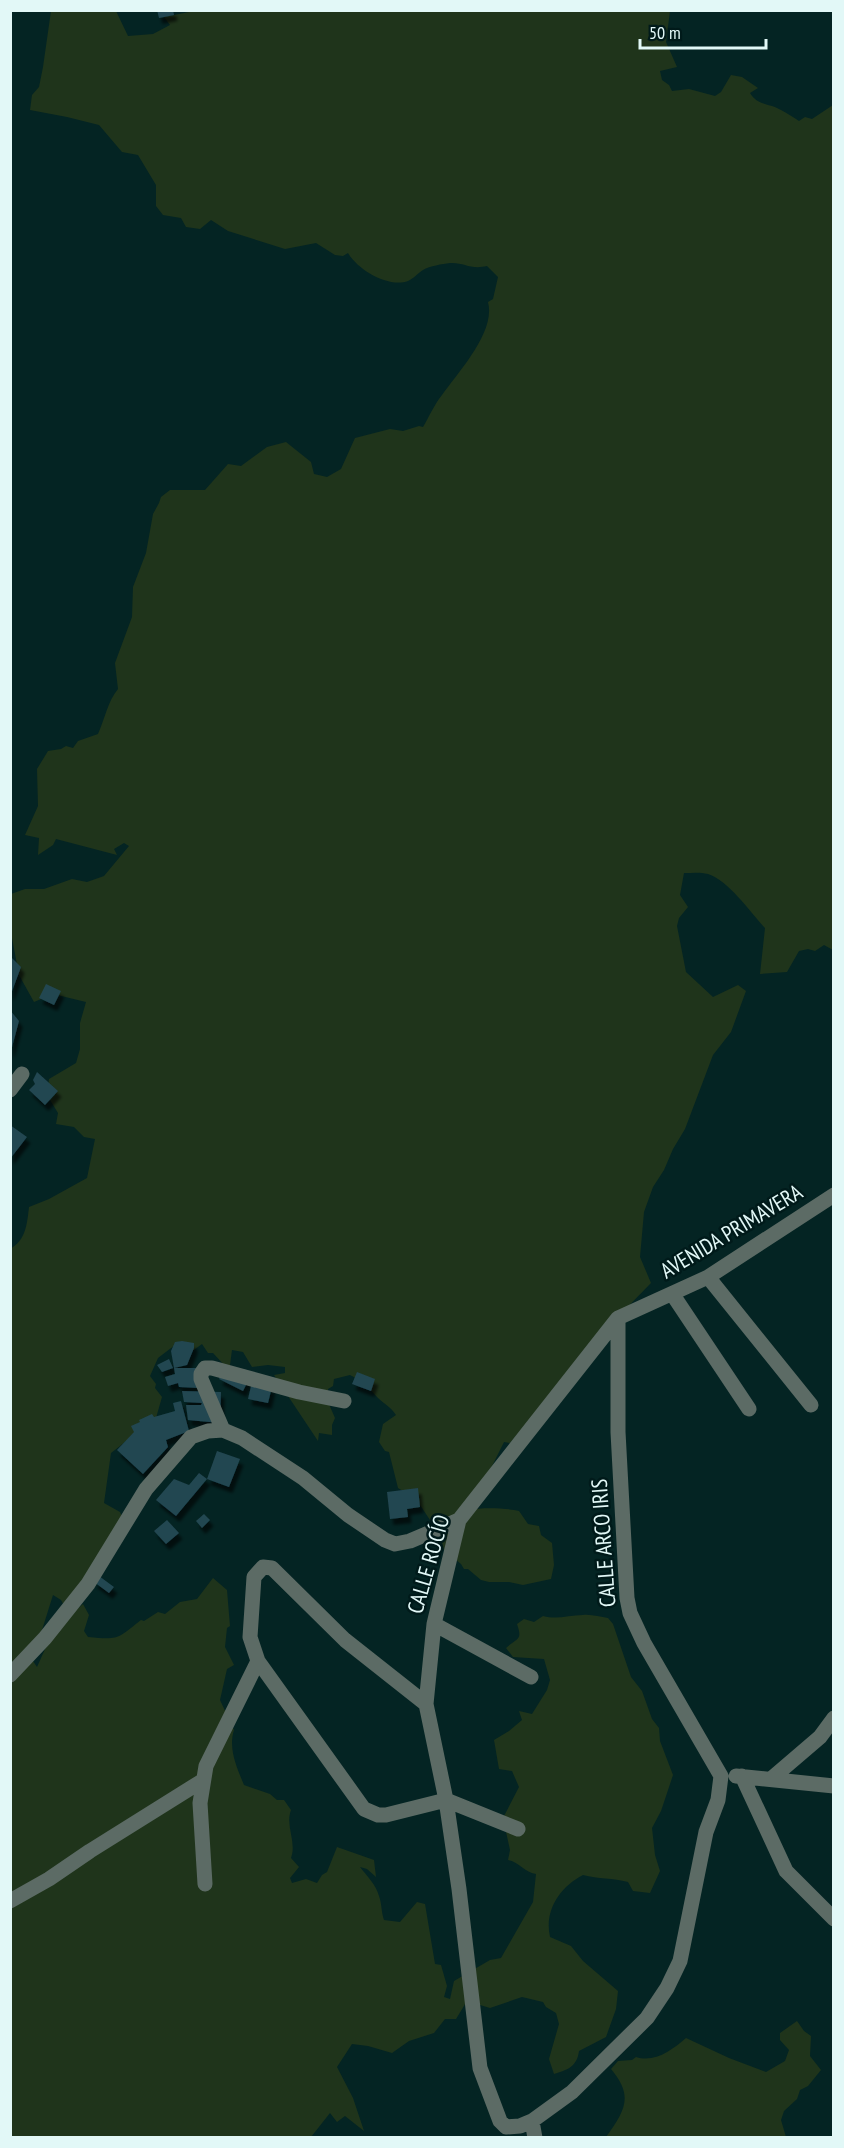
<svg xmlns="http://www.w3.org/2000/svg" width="844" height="2148" font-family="'PT Sans Narrow',sans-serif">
<defs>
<filter id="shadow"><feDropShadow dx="3.5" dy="6" stdDeviation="1.5" flood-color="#0009"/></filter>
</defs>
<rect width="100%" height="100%" fill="#042423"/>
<path fill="#1f341b" d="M51 11H116L128 36 153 34 170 25 164 17 189 12 190 11H670L666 42 677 67 660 71 662 80 669 85 672 91 689 89 715 96 721 92 731 75 742 77 758 88 750 93C758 106 769 103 781 110 787 113 793 117 799 121L805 117 812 119 833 105V950L824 945 815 951 808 949 799 951 787 972 760 974 765 928C750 912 729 881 708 874 700 872 692 873 684 873L680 895 688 907 679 918 677 926 686 972 713 997 738 985 746 991 731 1032 713 1055 685 1129 673 1149 664 1170 653 1187 644 1212 640 1257 651 1283 612 1323 510 1443 504 1442 470 1510C481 1507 508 1508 519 1511L528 1524 539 1526 541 1535 552 1543 554 1565 551 1579 523 1585 509 1582H489L481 1580 468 1569H464L461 1564 444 1550 440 1535 416 1499 398 1488 389 1452 385 1451 379 1442 383 1424 396 1415C390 1406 385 1405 378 1398 369 1388 362 1381 350 1375L334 1379 333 1386 328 1389V1402L335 1418 332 1425V1435L319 1433 318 1441 274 1375 285 1373V1367L268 1365 252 1367 243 1352 232 1350 230 1365 226 1367 213 1353H208L202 1344 187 1355 175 1345 158 1358 150 1376 156 1384 155 1388 162 1397 156 1418 111 1453 104 1503 120 1512 126 1526 66 1609 61 1600 53 1595 42 1630 29 1655 37 1667 54 1629 83 1604 89 1615 84 1631 88 1637C119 1640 117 1639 141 1620L144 1621 158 1612 165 1614 180 1602 197 1599 213 1578 227 1590 230 1626 227 1628 225 1647 234 1665 227 1669 220 1700 234 1730C228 1749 237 1768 244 1785L270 1794 277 1800H284L291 1810C285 1826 297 1842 291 1858L299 1867 290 1878 292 1883 306 1879 317 1883 322 1875 327 1872 337 1847 374 1860 376 1877 367 1869 360 1867C367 1876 376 1885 379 1896 382 1904 381 1912 384 1920L400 1922 417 1902 425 1904 435 1964 441 1965 447 1986 444 1997 450 1999 454 1981 490 1960 501 1958 533 1902 536 1874C524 1872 519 1862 508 1860L510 1850 503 1818 519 1787 512 1771 499 1769 494 1740 509 1731 522 1720 519 1711 532 1714 547 1690 550 1680 544 1659 513 1657 506 1648C517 1638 523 1641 517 1624L524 1619 534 1622 543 1616C557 1620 569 1615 583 1615 591 1614 600 1617 608 1618L613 1624 631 1677 642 1691 652 1719 659 1728 660 1741 673 1775 661 1811 652 1828 655 1855 660 1871 650 1893 633 1891 628 1882C613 1878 598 1879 583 1875 560 1887 544 1910 550 1937L571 1946 583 1961 618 1991 616 2009 606 2037 579 2051C577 2067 567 2070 554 2074L549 2059 559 2024 556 2013 546 2007 543 2002 522 1997 490 2008 467 2001 456 2019H445L434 2033 409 2041 392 2053 368 2046 352 2044 337 2067 353 2098 364 2131 345 2116 337 2122 330 2113 311 2137H11L10 1249C26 1240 27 1224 29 1207L49 1199 87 1178 95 1139 84 1137 74 1127 56 1124 58 1113 47 1095 49 1079 76 1063 80 1049V1023L86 1002 53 994 34 1002 19 975 12 938 11 937V894L25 889H44L72 879 87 882 104 876 129 846 124 843 114 849 117 855 56 839 53 845 38 855 39 838 25 835 38 806 37 769 48 751 61 749 66 746 73 748 78 741 98 734C105 718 108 701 118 689L115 663 132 617 133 587 146 553 153 514 159 503 161 497 170 490H205L228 464 241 466 267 447 286 442 311 462 314 474 327 477 341 469 355 438 390 429 403 431 419 426 423 427C429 417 434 405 442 395 458 372 496 332 488 302L493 299 498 277 487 266C470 270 464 262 450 263 442 264 430 266 423 270 418 273 413 279 408 281 388 288 358 270 348 253L343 256 335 255 316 243 285 249 228 231 211 220 200 229 186 227 181 218 163 215 156 206V185L138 155 122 152 99 125 67 117 30 110 32 95 39 87 43 67Z
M797 2021 804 2031 811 2036 810 2056 821 2070 808 2086 800 2090 797 2099 784 2111 781 2120 786 2137H606C625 2111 634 2096 611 2069L618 2061 632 2060 636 2057C655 2063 672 2050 686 2038L729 2058 766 2072 785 2061 789 2050 780 2040V2033Z"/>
<path fill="#224651" filter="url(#shadow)" d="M157 10H173L174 15 159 18Z
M10 956 21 967 11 994H10Z
M46 984 61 991 54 1005 39 998Z
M10 1010 19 1021 11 1051H10Z
M37 1072 58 1091 45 1105 29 1090 35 1084 33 1080Z
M10 1125 27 1137 10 1159Z
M182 1341 194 1343V1348L187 1365 174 1368 171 1351 175 1342Z
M169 1359 173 1368 162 1372 157 1365Z
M174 1368H200L199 1388 179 1387 178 1383 168 1386 165 1377 175 1374Z
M224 1370 250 1377 243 1391 219 1379Z
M357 1372 375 1379 371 1391 352 1384Z
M252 1382 272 1387 268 1403 248 1399Z
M182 1391 221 1392 220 1423 188 1420 186 1405H201L202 1403 184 1402Z
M181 1401 189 1431 166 1440 168 1447 143 1474 117 1450 134 1432 131 1426 140 1422 139 1420 152 1414 154 1417 175 1411 173 1403Z
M217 1451 240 1459 229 1487 207 1479 176 1516 156 1500 174 1479 189 1485 199 1473 207 1479Z
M418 1488 420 1507 407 1509 408 1517 390 1519 387 1492Z
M204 1514 210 1520 202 1528 196 1521Z
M167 1520 179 1533 166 1544 154 1531Z
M99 1576 114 1587 109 1593 94 1582Z"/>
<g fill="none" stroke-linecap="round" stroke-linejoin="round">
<path stroke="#5c6b65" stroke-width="15" d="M10 1090 22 1074
M708 1277 811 1405
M673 1295 749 1409
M618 1318V1432L627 1598 630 1613 644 1643 721 1776
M223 1430 201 1379V1374L205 1368H212L299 1392 344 1401
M434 1624 531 1677
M10 1675 45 1638 88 1584 146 1489 191 1437 208 1431 223 1430 242 1438 303 1478 348 1515 385 1540 395 1544 410 1541 459 1520
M426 1704 345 1640 272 1568 263 1567 254 1577 250 1637 258 1661 364 1809 378 1815H386L446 1800
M721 1776 718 1800 706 1832 680 1961 667 1988 647 2018 572 2092 532 2121 520 2126 506 2127 500 2121 480 2068 459 1889 446 1800 426 1704 434 1624 459 1520 618 1318 708 1277 834 1195
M736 1776 834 1786
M742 1776 786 1871 834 1919
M771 1779 820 1737 834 1718
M446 1800 518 1829
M205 1884 200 1803 206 1766 258 1661
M10 1901 49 1879 90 1851 202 1781
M532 2121 535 2138"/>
</g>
<g text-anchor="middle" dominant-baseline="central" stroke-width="5" stroke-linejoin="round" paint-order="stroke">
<g font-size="22" fill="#e2f8f7" stroke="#001a1a">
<text transform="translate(731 1231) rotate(-31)">AVENIDA PRIMAVERA</text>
<text transform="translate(603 1543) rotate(-94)">CALLE ARCO IRIS</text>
<text transform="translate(428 1564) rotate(-74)">CALLE ROCÍO</text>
</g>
</g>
<rect width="844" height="2148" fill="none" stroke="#e2f8f7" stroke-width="24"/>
<path d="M640 39v9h126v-9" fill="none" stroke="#e2f8f7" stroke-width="3"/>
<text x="649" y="39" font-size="18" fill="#e2f8f7" stroke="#001a1a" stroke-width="4.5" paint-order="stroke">50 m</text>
</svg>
